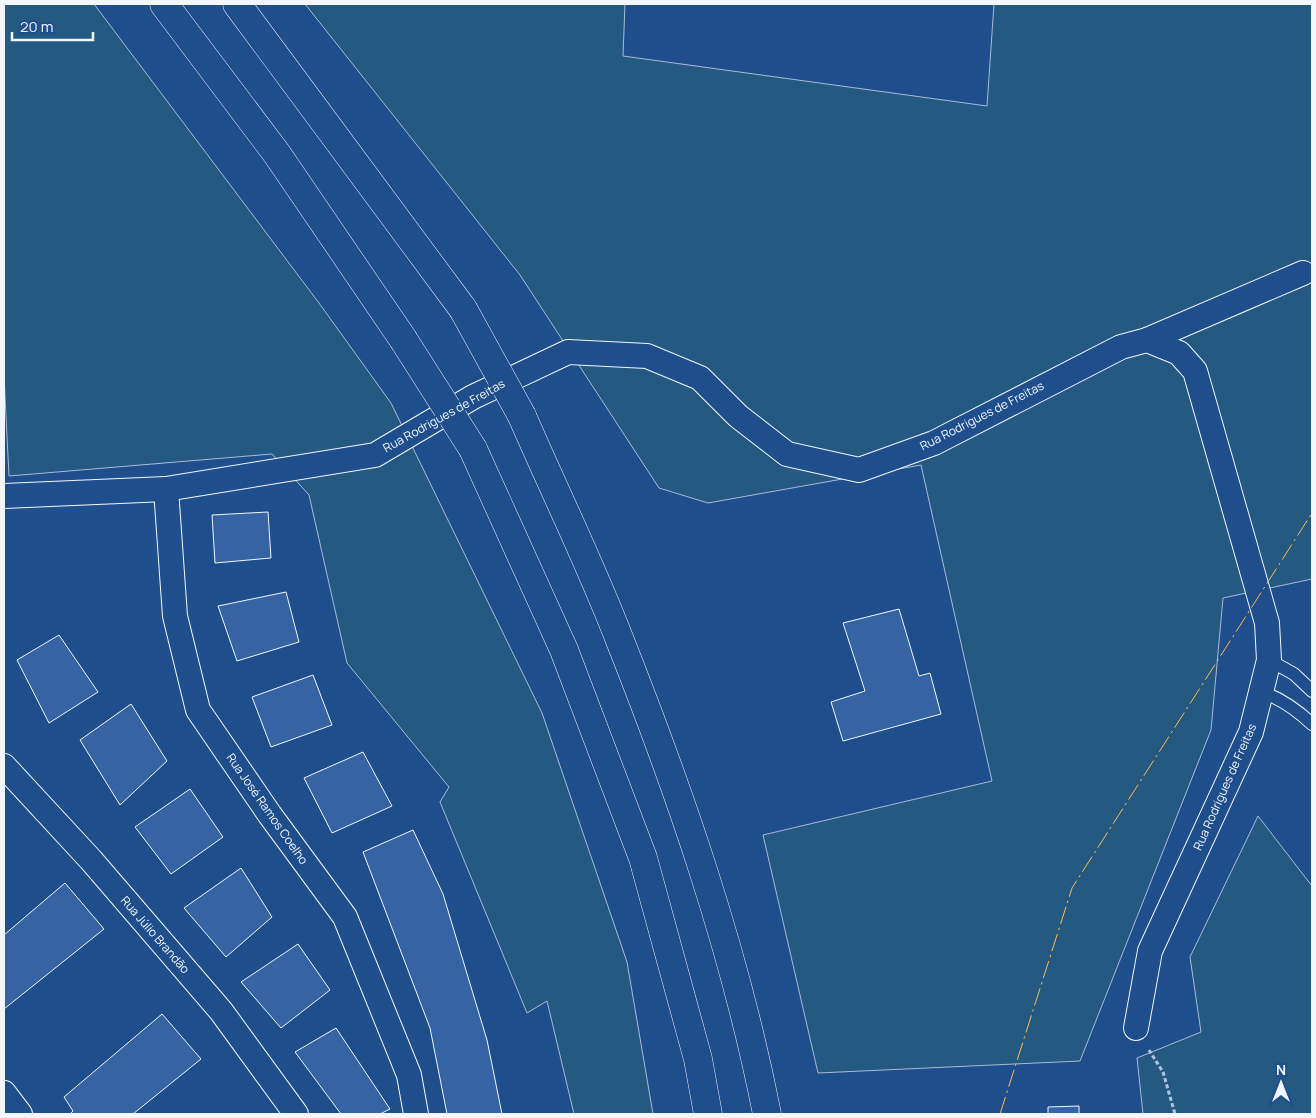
<svg xmlns="http://www.w3.org/2000/svg" width="1316" height="1118" font-family="Manrope,sans-serif">
  <style>
    .green { fill: #245a82; stroke: #a8bbd7 }
    .building { fill: #3563a3; stroke: #f2f6ff }
    .lines { fill: none; stroke-linecap: round; stroke-linejoin: round }
    .lane-casing { stroke: #f2f6ff; stroke-width: 14 }
    .street-casing { stroke: #f2f6ff; stroke-width: 26 }
    .highway-casing { stroke: #f2f6ff; stroke-width: 29 }
    .path { stroke: #b3c4dc; stroke-width: 3; stroke-dasharray: 4 2.5; stroke-linecap: butt }
    .lane { stroke: #1f4e8c; stroke-width: 12 }
    .street { stroke: #1f4e8c; stroke-width: 24 }
    .highway { stroke: #1f4e8c; stroke-width: 28 }
    .highway-bridge-casing { stroke: #f2f6ff; stroke-width: 29; stroke-linecap: butt }
    .highway-bridge { stroke: #1f4e8c; stroke-width: 28 }
    .power { stroke: #ffb74d; stroke-width: 1; stroke-dasharray: 18 4 2.5 4; stroke-linecap: butt }
    .labels { text-anchor: middle; stroke-width: 4; stroke-linejoin: round; paint-order: stroke }
    .street-label { font-size: 12px; fill: #f2f6ff; stroke: #1f4e8c }
  </style>
  <rect width="100%" height="100%" fill="#1f4e8c"/>
  <g class="green">
    <path d="M 4,4 L 94,4 L 319,303 L 391,403 L 542,713 L 627,962 L 653,1114 L 574,1114 L 547,1001 L 527,1013 L 440,802 L 449,787 L 347,663 L 309,495 L 272,454 L 9,476 L 4,376 Z"/>
    <path d="M 305,4 L 625,4 L 623,56 L 987,106 L 994,4 L 1312,4 L 1312,579 L 1223,598 L 1211,730 L 1080,1061 L 818,1073 L 763,835 L 992,781 L 921,465 L 708,503 L 659,488 L 520,275 Z"/>
    <path d="M 1258,816 L 1312,886 L 1312,1114 L 1143,1114 L 1137,1058 L 1201,1032 L 1190,957 Z"/>
  </g>
  <g class="building">
    <path d="M 268,512 L 271,558 L 215,563 L 212,515 Z"/>
    <path d="M 286,592 L 299,642 L 237,661 L 218,606 Z"/>
    <path d="M 899,609 L 919,676 L 930,673 L 941,714 L 843,741 L 831,702 L 865,691 L 843,623 Z"/>
    <path d="M 59,635 L 98,692 L 49,723 L 17,660 Z"/>
    <path d="M 313,675 L 332,725 L 271,747 L 252,697 Z"/>
    <path d="M 131,704 L 167,761 L 120,805 L 80,740 Z"/>
    <path d="M 363,752 L 392,806 L 332,833 L 304,778 Z"/>
    <path d="M 190,789 L 223,837 L 171,874 L 135,827 Z"/>
    <path d="M 413,830 L 443,894 L 487,1040 L 502,1114 L 447,1114 L 430,1028 L 363,852 Z"/>
    <path d="M 241,868 L 272,917 L 226,957 L 184,908 Z"/>
    <path d="M 65,883 L 104,929 L 4,1009 L 4,935 Z"/>
    <path d="M 298,944 L 330,990 L 281,1028 L 241,982 Z"/>
    <path d="M 162,1014 L 201,1059 L 133,1114 L 70,1114 L 73,1111 L 64,1097 Z"/>
    <path d="M 336,1028 L 390,1109 L 380,1114 L 341,1114 L 295,1052 Z"/>
    <path d="M 1079,1106 L 1079,1114 L 1048,1114 L 1048,1107 Z"/>
  </g>
  <g class="lines">
    <g class="lane-casing">
      <g id="lane">
        <path d="M 1269,660 L 1294,674 L 1312,691"/>
        <path d="M 1262,692 C 1282,699 1297,710 1312,724"/>
      </g>
    </g>
    <g class="street-casing">
      <g id="street">
        <path d="M 1147,340 L 1303,273"/>
        <path d="M 166,489 L 175,616 L 198,710 L 270,815 L 345,917 L 409,1075 L 416,1114"/>
        <path d="M 4,496 L 166,489 L 375,455 L 473,397 L 568,352 L 647,356 L 700,378 L 738,416 L 787,454 L 859,470 L 934,443 L 1121,347 L 1147,340 L 1179,353 L 1195,371 L 1267,623 L 1269,660 L 1251,732 L 1150,951 L 1136,1028"/>
        <path d="M 4,766 L 91,860 L 221,1011 L 296,1114"/>
        <path d="M 4,1093 L 20,1114"/>
      </g>
    </g>
    <g class="highway-casing">
      <g id="highway">
        <path d="M 164,4 L 277,154 L 403,339"/>
        <path d="M 237,4 L 463,309"/>
        <path d="M 522,416 C 554,490 590,563 619,638 C 680,792 735,951 767,1114"/>
        <path d="M 473,449 L 564,650 L 643,858 L 698,1059 L 708,1114"/>
      </g>
    </g>
    <path class="path" d="M 1149,1050 L 1163,1072 L 1175,1114"/>
    <use href="#lane" class="lane"/>
    <use href="#street" class="street"/>
    <use href="#highway" class="highway"/>
    <g class="highway-bridge-casing">
      <g id="highway-bridge">
        <path d="M 463,309 L 522,416"/>
        <path d="M 403,339 L 473,449"/>
      </g>
    </g>
    <use href="#highway-bridge" class="highway-bridge"/>
    <path class="power" d="M 1000,1114 L 1072,888 L 1312,513"/>
  </g>
  <g class="labels">
    <g class="street-label">
      <text transform="translate(444 416) rotate(-29)" y="4">Rua Rodrigues de Freitas</text>
      <text transform="translate(982 416) rotate(-27)" y="4">Rua Rodrigues de Freitas</text>
      <text transform="translate(1225 787) rotate(-66)" y="4">Rua Rodrigues de Freitas</text>
      <text transform="translate(267 809) rotate(55)" y="4">Rua José Ramos Coelho</text>
      <text transform="translate(155 935) rotate(49)" y="4">Rua Júlio Brandão</text>
    </g>
  </g>
  <rect width="1316" height="1118" fill="none" stroke="#f2f6ff" stroke-width="10"/>
  <g transform="translate(1281 1083)" stroke="#1f4e8c" stroke-width="4" paint-order="stroke">
  <path d="M0-4L9 19L0 12L-9 19Z" fill="#f2f6ff"/>
  <text y="-8" font-size="14" font-weight="bold" text-anchor="middle" fill="#f2f6ff">N</text>
  </g>
  <path d="M12 32v8h81v-8" fill="none" stroke="#f2f6ff" stroke-width="2.5"/>
  <text x="20" y="32" font-size="15" fill="#f2f6ff" stroke="#1f4e8c" stroke-width="4" paint-order="stroke">20 m</text>
</svg>
